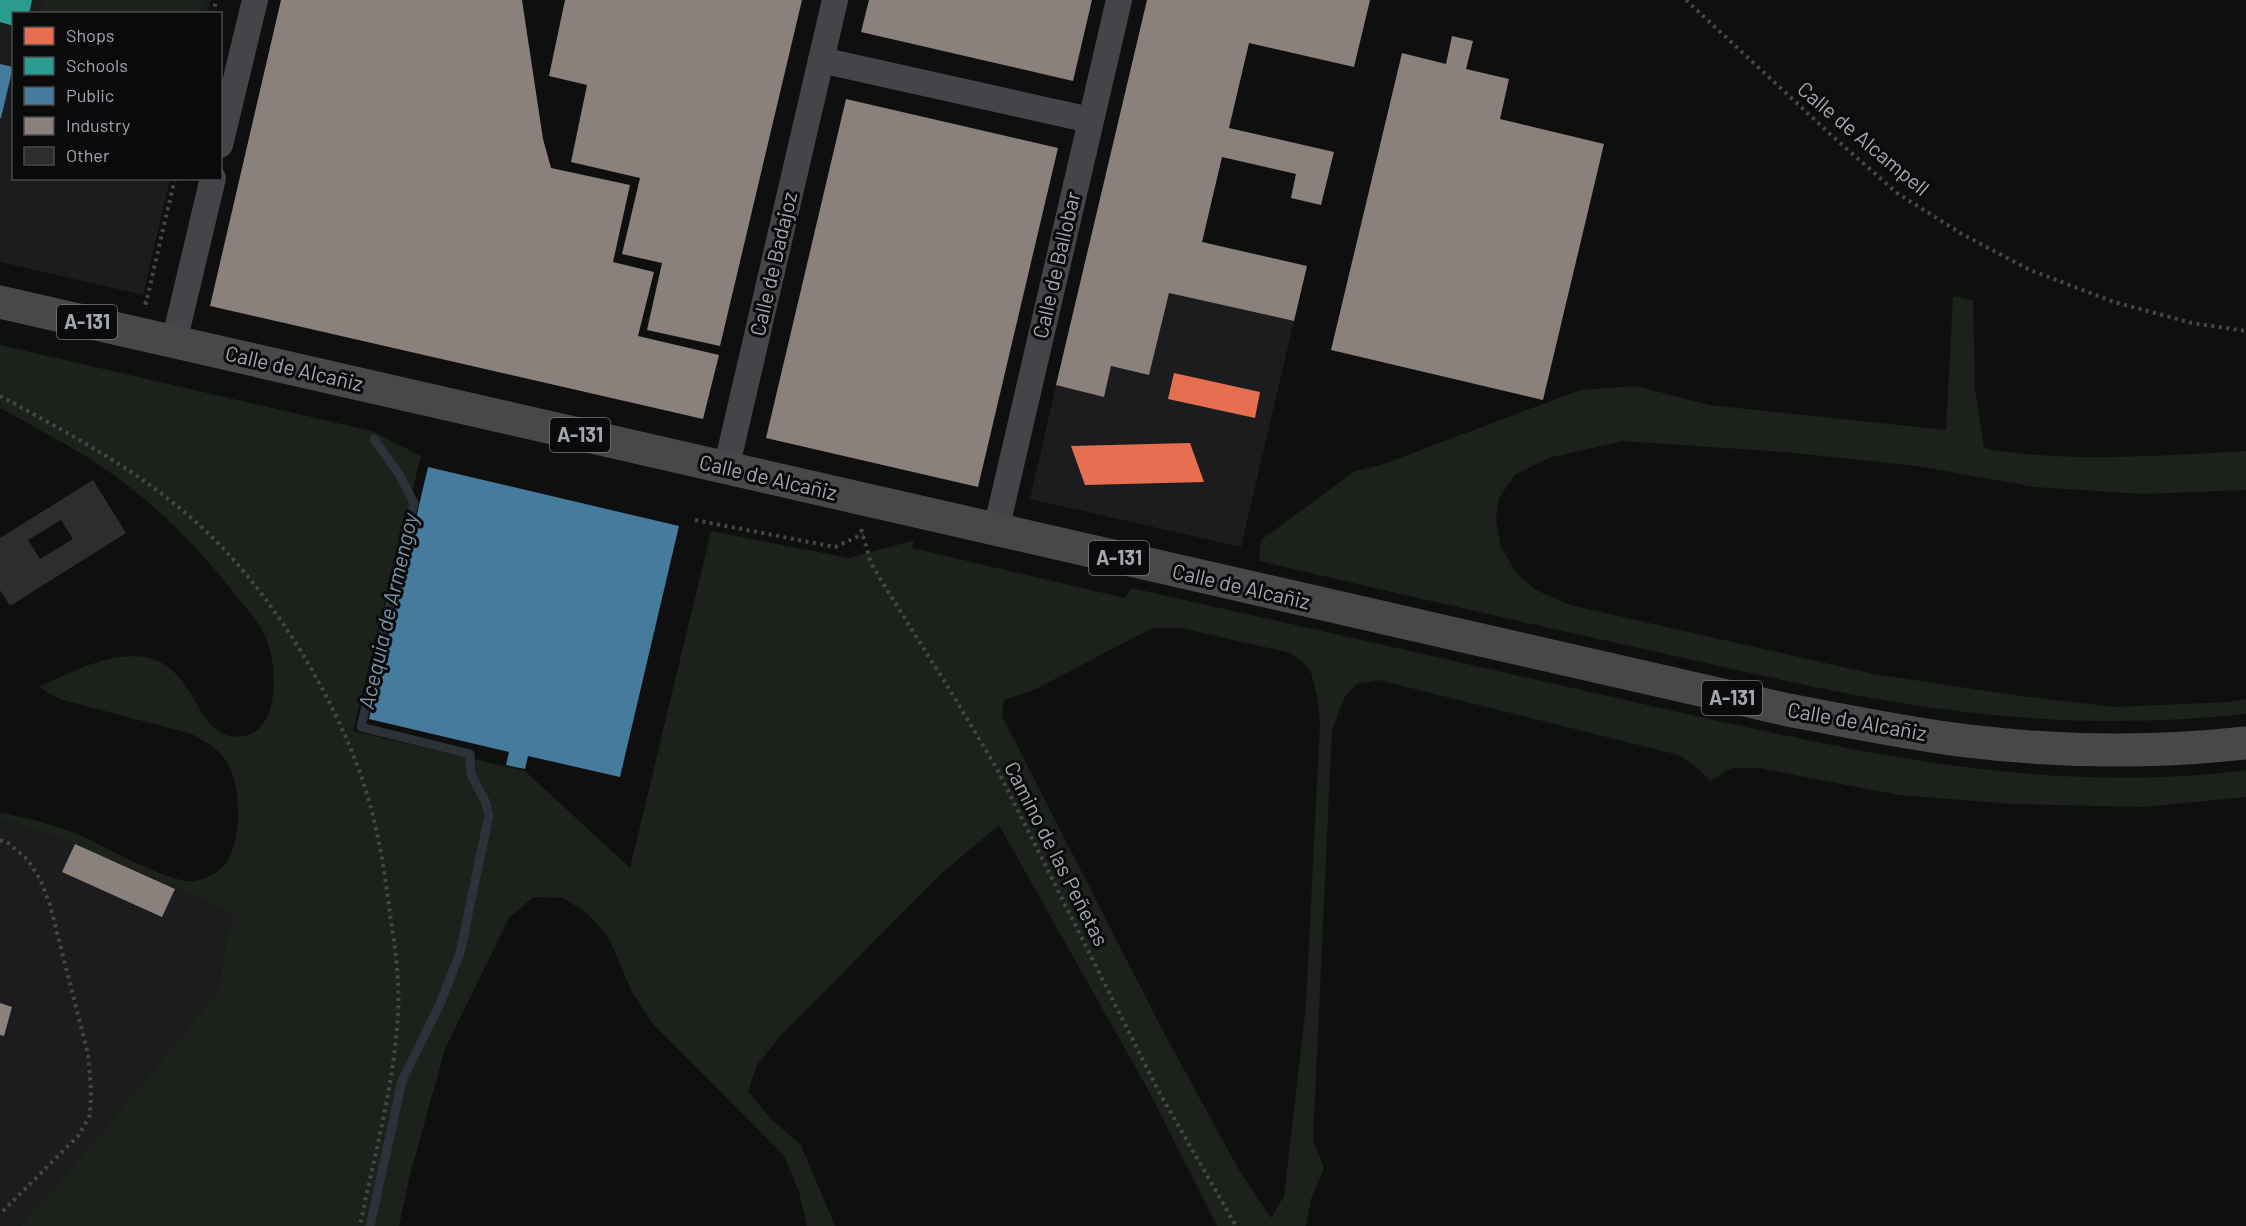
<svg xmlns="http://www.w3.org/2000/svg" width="2246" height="1226" font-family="Barlow,sans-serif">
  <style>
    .built { fill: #1c1c1e }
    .green { fill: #1c211c; fill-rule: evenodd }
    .shops { fill: #e76f51 }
    .schools { fill: #2a9d8f }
    .public { fill: #457b9d }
    .industry { fill: #8a817c }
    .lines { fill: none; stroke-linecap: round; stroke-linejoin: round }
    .stream { stroke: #2b3238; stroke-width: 9 }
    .building { fill: #2d2d2e; fill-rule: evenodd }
    .path { stroke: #46474a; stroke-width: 4; stroke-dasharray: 3 4.5; stroke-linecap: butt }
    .minor { stroke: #444549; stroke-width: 26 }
    .primary { stroke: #47484a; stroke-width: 33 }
    .labels { text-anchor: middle; stroke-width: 6; stroke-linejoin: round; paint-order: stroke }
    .shield { fill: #0a0a0b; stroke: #74787e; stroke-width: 1.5 }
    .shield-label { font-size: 20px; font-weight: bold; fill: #a2a7b0 }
    .street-label { font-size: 21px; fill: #a2a7b0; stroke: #0a0a0b }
    .water-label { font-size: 22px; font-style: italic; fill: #7b95a9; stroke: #0a0a0b }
  </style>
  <rect width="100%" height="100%" fill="#0f0f10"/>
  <g class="built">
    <path d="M 0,0 L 211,0 L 208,13 L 14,14 L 14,178 L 170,179 L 143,295 L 0,262 Z"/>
    <path d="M 1169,293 L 1294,321 L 1241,547 L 1030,499 L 1063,355 L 1149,375 Z"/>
    <path d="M 0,820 L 16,823 L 75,844 L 232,913 L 217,993 L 97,1138 L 20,1226 L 0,1226 Z"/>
  </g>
  <g class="green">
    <path d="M 44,0 L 203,0 L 200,13 L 41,13 Z"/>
    <path d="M 1953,296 L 1973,300 L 1975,389 L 1984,448 C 2066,464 2162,455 2246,451 L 2246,490 L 2143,494 L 2034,487 L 1917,466 L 1785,452 L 1623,441 L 1548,458 L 1515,475 L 1499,498 L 1496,520 L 1501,547 L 1517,574 L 1536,590 L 1570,605 L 1874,674 L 2013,695 L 2115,707 L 2228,702 L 2246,699 L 2246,714 C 2156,724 2064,723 1974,713 C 1866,701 1759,675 1653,651 C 1521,622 1390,592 1259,561 L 1261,540 L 1355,471 L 1381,465 L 1580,390 L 1636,386 L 1709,405 L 1946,430 Z"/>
    <path d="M 0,345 L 372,431 L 421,456 L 353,731 L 525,771 L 630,868 L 711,531 L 849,558 L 915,540 L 912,548 L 1125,598 L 1132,588 C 1295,625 1458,662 1621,699 C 1825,745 2035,798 2246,770 L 2246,797 L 2144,807 L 2012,804 L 1898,795 L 1759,768 L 1732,768 L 1710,781 L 1701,771 L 1679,755 L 1379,680 L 1357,684 L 1345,696 L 1332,730 L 1313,1140 L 1324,1168 L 1311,1199 L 1306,1226 L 1217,1226 L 1151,1095 L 999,825 L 944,871 L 782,1034 L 757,1065 L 748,1091 L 771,1119 L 801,1145 L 835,1226 L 807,1226 L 799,1192 L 784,1156 L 652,1023 L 632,992 L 609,938 L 587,913 L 563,898 L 533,897 L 509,918 L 445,1049 L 410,1175 L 399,1226 L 20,1226 L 97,1138 L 217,993 L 232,913 L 75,844 L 16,823 L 0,820 L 0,813 C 27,817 54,825 79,835 C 107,846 167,884 194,881 C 206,879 222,871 228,860 C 242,837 242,780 224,758 C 216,747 204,741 192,734 L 59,699 L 39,687 C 73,671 131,640 168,667 C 182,677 189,691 198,706 C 206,719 214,733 230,736 C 280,744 279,672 267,641 C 261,624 245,607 234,593 C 193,540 144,493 87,457 C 59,440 29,424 0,408 ZM 1152,628 L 1181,628 L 1291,653 L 1310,669 L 1317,695 L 1320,723 L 1306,1005 L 1284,1196 L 1271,1218 L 1238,1168 L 1164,1033 L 1002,716 L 1004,700 L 1036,689 Z"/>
  </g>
  <g class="shops">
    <path d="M 1174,373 L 1260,392 L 1255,418 L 1168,399 Z"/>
    <path d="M 1190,443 L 1204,482 L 1085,485 L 1071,446 Z"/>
  </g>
  <path class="schools" d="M 0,0 L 32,0 L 29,14 L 14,14 L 14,26 L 0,22 Z"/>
  <g class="public">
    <path d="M 0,64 L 13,67 L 1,118 L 0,118 Z"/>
    <path d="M 428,467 L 679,526 L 620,777 L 528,756 L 525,769 L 506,765 L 509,752 L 369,719 Z"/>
  </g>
  <g class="industry">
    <path d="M 281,0 L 522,0 L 543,139 L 551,168 L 630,185 L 613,262 L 654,272 L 638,336 L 719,355 L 703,419 L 210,306 Z"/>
    <path d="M 565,0 L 802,0 L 720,346 L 647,330 L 662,263 L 622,254 L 640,178 L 571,162 L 587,85 L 549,76 Z"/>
    <path d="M 869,0 L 1092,0 L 1073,81 L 861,32 Z"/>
    <path d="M 1147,0 L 1370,0 L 1354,67 L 1249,43 L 1229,128 L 1334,152 L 1321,205 L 1291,198 L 1296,174 L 1222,157 L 1202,242 L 1307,266 L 1294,321 L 1169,293 L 1149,375 L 1111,366 L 1104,397 L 1056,385 Z"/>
    <path d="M 1452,36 L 1473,41 L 1466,69 L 1509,79 L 1500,119 L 1604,144 L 1543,400 L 1331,350 L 1402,53 L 1446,64 Z"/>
    <path d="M 846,99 L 1058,148 L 978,487 L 766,438 Z"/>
    <path d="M 75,844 L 175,889 L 162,917 L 62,872 Z"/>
    <path d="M 0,1003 L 12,1007 L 4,1036 L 0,1035 Z"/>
  </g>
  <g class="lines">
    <path class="stream" d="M 370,1226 L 402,1081 L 440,1004 L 460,953 L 489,815 L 486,803 L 471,774 L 470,754 L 361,727 L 414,503 L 399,474 L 374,439"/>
  </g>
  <path class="building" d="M 93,480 L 126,533 L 10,606 L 0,590 L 0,538 ZM 61,520 L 73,539 L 40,559 L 28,540 Z"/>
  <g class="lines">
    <g class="path">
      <path d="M 1686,0 L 1830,134 L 1897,193 L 1962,234 L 2030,270 L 2114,302 L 2192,323 L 2246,331"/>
      <path d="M 213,14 L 216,0"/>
      <path d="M 144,302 L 146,303 L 175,178"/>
      <path d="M 0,396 C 76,437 153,478 215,540 C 283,608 350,722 373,816 C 381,848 386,882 390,914 C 395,947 400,981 398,1014 C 394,1086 374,1156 360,1226"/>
      <path d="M 695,520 L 835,547 L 863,534"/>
      <path d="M 861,529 L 871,563 L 882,582 L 951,692 L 996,767 L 1159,1092 L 1236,1226"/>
      <path d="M 0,840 L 8,843 L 27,859 L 40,879 L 50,905 L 88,1054 L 91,1089 L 90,1115 L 79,1135 L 0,1214"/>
    </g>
    <g class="minor">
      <path d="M 821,60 L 1090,120"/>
      <path d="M 220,145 L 255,0"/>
      <path d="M 174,342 L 213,178"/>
      <path d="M 726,469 L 835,0"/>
      <path d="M 996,530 L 1119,0"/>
    </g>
    <path class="primary" d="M 0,302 L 1788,710 C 1848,721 1908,734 1968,741 C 2059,752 2155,753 2246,743"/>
  </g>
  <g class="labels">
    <g class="shield">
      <rect x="57" y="305" width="60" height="34" rx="4.5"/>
      <rect x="550" y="418" width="60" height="34" rx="4.5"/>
      <rect x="1089" y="541" width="60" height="34" rx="4.5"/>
      <rect x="1702" y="681" width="60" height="34" rx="4.5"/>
    </g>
    <g class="shield-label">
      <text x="87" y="329">A-131</text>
      <text x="580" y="442">A-131</text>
      <text x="1119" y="565">A-131</text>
      <text x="1732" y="705">A-131</text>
    </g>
    <g class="street-label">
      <text transform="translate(1863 139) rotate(40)" y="7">Calle de Alcampell</text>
      <text transform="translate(774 264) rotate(-77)" y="7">Calle de Badajoz</text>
      <text transform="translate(1057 265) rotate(-77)" y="7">Calle de Ballobar</text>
      <text transform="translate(294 369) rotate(13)" y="7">Calle de Alcañiz</text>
      <text transform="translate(768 478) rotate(13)" y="7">Calle de Alcañiz</text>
      <text transform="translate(1241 587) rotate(13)" y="7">Calle de Alcañiz</text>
      <text transform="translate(1857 722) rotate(10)" y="7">Calle de Alcañiz</text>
      <text transform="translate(1056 854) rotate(63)" y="7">Camino de las Peñetas</text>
    </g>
    <g class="water-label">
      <text transform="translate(388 611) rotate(-77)" y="8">Acequia de Armengoy</text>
    </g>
  </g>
  <rect x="12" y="12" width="210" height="168" fill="#0a0a0b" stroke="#47494d" stroke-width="1.5"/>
  <rect x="24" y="27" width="30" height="18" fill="#e76f51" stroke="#47494d" stroke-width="1.5"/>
  <text x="66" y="42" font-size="18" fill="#a2a7b0">Shops</text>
  <rect x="24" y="57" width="30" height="18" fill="#2a9d8f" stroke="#47494d" stroke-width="1.5"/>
  <text x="66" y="72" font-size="18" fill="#a2a7b0">Schools</text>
  <rect x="24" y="87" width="30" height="18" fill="#457b9d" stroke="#47494d" stroke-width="1.5"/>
  <text x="66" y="102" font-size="18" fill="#a2a7b0">Public</text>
  <rect x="24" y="117" width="30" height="18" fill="#8a817c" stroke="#47494d" stroke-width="1.5"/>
  <text x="66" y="132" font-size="18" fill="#a2a7b0">Industry</text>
  <rect x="24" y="147" width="30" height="18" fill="#2d2d2e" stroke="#47494d" stroke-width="1.5"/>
  <text x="66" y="162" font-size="18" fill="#a2a7b0">Other</text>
</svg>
